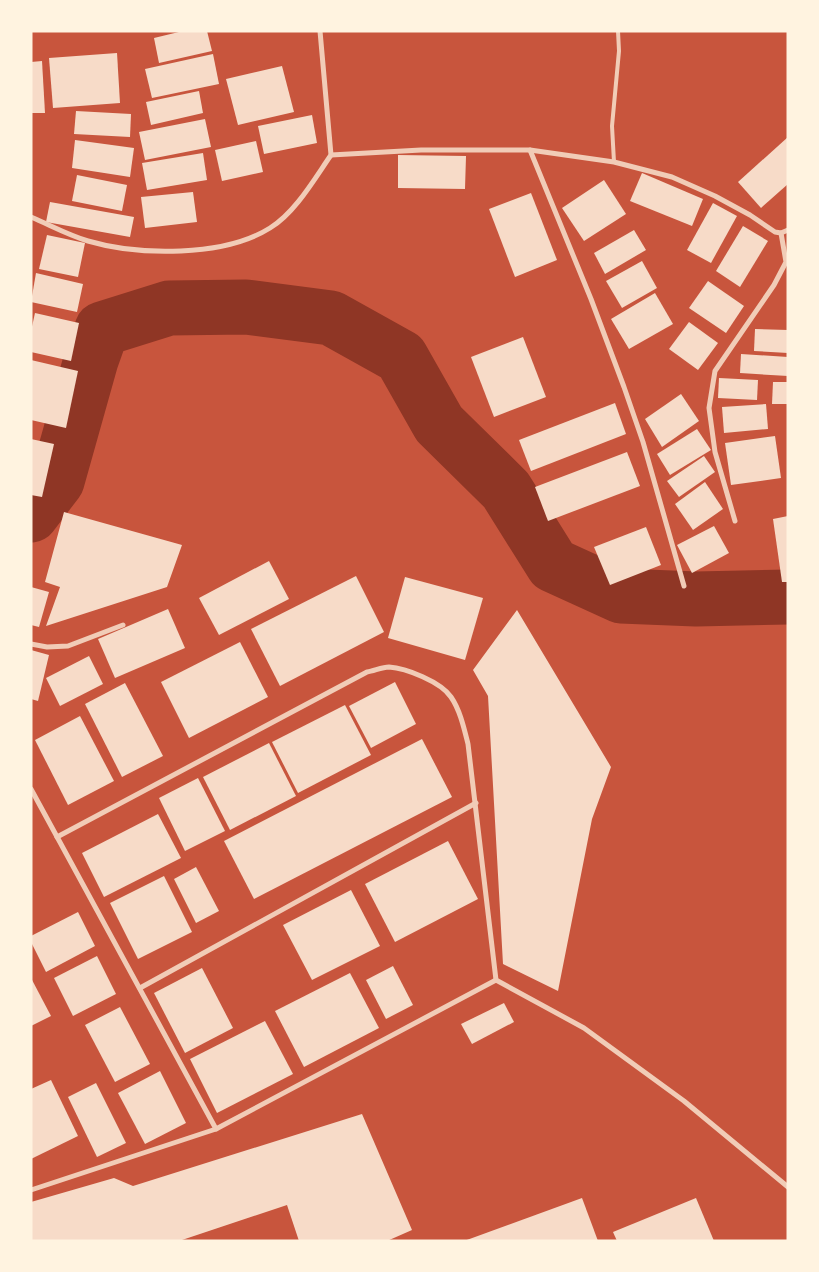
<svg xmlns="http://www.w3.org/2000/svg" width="819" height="1272" font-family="'Asap Condensed',sans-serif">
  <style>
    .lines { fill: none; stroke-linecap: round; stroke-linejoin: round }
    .river { stroke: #8f3625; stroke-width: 55 }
    .building { fill: #f7dbc8 }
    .service { stroke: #f1ccb7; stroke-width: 4 }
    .minor { stroke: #f1ccb7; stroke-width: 5 }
  </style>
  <rect width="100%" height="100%" fill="#c8553d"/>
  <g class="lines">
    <path class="river" d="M 31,515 L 57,481 L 91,360 L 102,329 L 169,308 L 246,307 L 331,318 L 401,357 L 439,424 L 506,490 L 553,565 L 621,596 L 696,599 L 788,597"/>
  </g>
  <g class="building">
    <path d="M 183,31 L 207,31 L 212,51 L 159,63 L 154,38 Z"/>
    <path d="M 117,53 L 120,103 L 53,108 L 49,58 Z"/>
    <path d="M 213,54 L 219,84 L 152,98 L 145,69 Z"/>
    <path d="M 42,61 L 45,113 L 31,113 L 31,62 Z"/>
    <path d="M 282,66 L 294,112 L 238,125 L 226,79 Z"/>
    <path d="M 199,91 L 203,113 L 151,125 L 146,102 Z"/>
    <path d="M 76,111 L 131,114 L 130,137 L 74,134 Z"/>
    <path d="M 312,115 L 317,143 L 264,154 L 258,126 Z"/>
    <path d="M 205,119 L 211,147 L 145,160 L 139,132 Z"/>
    <path d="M 788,137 L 788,184 L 761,208 L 738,182 Z"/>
    <path d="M 75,140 L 134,148 L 130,177 L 72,168 Z"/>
    <path d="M 256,141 L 263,172 L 222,181 L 215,150 Z"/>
    <path d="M 203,153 L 207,180 L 147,190 L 142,163 Z"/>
    <path d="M 398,155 L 466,156 L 465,189 L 398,188 Z"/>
    <path d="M 642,173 L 703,199 L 692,226 L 630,201 Z"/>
    <path d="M 77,175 L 127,185 L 122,211 L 72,201 Z"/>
    <path d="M 604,180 L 626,214 L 584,241 L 562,208 Z"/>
    <path d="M 193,192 L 197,222 L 145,228 L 141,197 Z"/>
    <path d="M 531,193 L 557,260 L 515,277 L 489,209 Z"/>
    <path d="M 50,202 L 134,217 L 130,237 L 46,222 Z"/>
    <path d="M 713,203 L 737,216 L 711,263 L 687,250 Z"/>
    <path d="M 743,226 L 768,241 L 740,287 L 716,271 Z"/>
    <path d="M 634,230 L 646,250 L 605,274 L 594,253 Z"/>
    <path d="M 47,235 L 85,243 L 78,277 L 39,269 Z"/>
    <path d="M 642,261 L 657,288 L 622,308 L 606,281 Z"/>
    <path d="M 36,273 L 83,284 L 77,312 L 31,302 Z"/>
    <path d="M 708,281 L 744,306 L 726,333 L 689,308 Z"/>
    <path d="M 655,293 L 673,324 L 629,349 L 611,319 Z"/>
    <path d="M 35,313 L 79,323 L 71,361 L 31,352 L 31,331 Z"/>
    <path d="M 689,322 L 718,343 L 698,370 L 669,349 Z"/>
    <path d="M 755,329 L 788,330 L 788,353 L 754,351 Z"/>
    <path d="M 523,337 L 546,397 L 494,417 L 471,357 Z"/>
    <path d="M 741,354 L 788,357 L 788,376 L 740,373 Z"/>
    <path d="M 31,360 L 78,371 L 66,428 L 31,420 Z"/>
    <path d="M 719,378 L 758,380 L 757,400 L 718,398 Z"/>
    <path d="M 773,382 L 788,382 L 788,404 L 772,404 Z"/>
    <path d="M 681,394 L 699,421 L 662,447 L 645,419 Z"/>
    <path d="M 615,403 L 626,434 L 531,471 L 519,440 Z"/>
    <path d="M 766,404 L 768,429 L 724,433 L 722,407 Z"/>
    <path d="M 697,429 L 711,450 L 670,475 L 657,454 Z"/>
    <path d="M 775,436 L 781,478 L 731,485 L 725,443 Z"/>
    <path d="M 31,439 L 54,444 L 42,497 L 31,495 Z"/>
    <path d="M 627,452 L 640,486 L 548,521 L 535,487 Z"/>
    <path d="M 704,456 L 715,472 L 679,497 L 667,481 Z"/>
    <path d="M 705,482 L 723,509 L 693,530 L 675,504 Z"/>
    <path d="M 64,512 L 182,545 L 167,587 L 46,626 L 60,587 L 45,582 Z"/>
    <path d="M 788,516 L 788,582 L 782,582 L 773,519 Z"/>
    <path d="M 714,526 L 729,553 L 692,573 L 677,545 Z"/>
    <path d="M 646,527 L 661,565 L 610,585 L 594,547 Z"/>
    <path d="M 269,561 L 289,599 L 219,635 L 199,598 Z"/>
    <path d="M 356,576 L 384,632 L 280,686 L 251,629 Z"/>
    <path d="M 405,577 L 483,598 L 465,660 L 388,638 Z"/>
    <path d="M 31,587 L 49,592 L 39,627 L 31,625 Z"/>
    <path d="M 168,609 L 185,648 L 115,678 L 98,639 Z"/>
    <path d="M 517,610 L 611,767 L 592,819 L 558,991 L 503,964 L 488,696 L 473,670 Z"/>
    <path d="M 240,642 L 268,697 L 189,738 L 161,682 Z"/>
    <path d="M 31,650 L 49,655 L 38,701 L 31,699 Z"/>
    <path d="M 89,656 L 103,684 L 60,706 L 46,678 Z"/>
    <path d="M 395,682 L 416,724 L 371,748 L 349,706 Z"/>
    <path d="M 125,683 L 163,756 L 122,777 L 85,704 Z"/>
    <path d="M 345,705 L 371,755 L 298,793 L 272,742 Z"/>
    <path d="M 80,716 L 114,781 L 68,805 L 35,740 Z"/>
    <path d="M 422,739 L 452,797 L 254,899 L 224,841 Z"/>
    <path d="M 269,743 L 296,796 L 230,830 L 203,777 Z"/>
    <path d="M 198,778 L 225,831 L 185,851 L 159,798 Z"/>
    <path d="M 158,814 L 181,858 L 104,897 L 82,853 Z"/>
    <path d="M 448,841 L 478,899 L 395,942 L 365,884 Z"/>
    <path d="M 196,867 L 219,911 L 196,923 L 174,879 Z"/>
    <path d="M 164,876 L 192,932 L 138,959 L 110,903 Z"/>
    <path d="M 351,890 L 380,946 L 312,980 L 283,925 Z"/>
    <path d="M 78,912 L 95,946 L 46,972 L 31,942 L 31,936 Z"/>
    <path d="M 97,956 L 116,994 L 73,1016 L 54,978 Z"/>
    <path d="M 393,966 L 413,1005 L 386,1019 L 366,980 Z"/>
    <path d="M 202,968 L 233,1028 L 185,1053 L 154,993 Z"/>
    <path d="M 350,973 L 379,1028 L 304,1067 L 275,1011 Z"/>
    <path d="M 31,978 L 51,1016 L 31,1026 Z"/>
    <path d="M 504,1003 L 514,1022 L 472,1044 L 461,1024 Z"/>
    <path d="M 120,1007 L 150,1064 L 115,1082 L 85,1025 Z"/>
    <path d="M 265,1021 L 293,1074 L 217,1113 L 190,1059 Z"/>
    <path d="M 160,1071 L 186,1123 L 145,1144 L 118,1093 Z"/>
    <path d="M 51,1080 L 78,1136 L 31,1159 L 31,1089 Z"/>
    <path d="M 96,1083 L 126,1143 L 97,1157 L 68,1097 Z"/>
    <path d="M 362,1114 L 412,1230 L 387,1241 L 299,1241 L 287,1205 L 179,1241 L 31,1241 L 31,1202 L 114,1178 L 133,1186 Z"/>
    <path d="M 582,1198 L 598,1241 L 464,1241 Z"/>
    <path d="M 696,1198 L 714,1241 L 617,1241 L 613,1232 Z"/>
  </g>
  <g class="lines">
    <path class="service" d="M 614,162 L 612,126 L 619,51 L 618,31"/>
    <g class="minor">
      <path d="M 530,150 L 591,299 L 624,387 L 643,442 L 684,586"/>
      <path d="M 331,155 L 421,150 L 530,150 L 614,162 L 672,177 L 715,196 L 750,215 L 775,232 L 781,233 L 788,230"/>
      <path d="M 31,217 C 50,225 68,235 88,241 C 139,256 224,257 270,228 C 295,213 315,178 331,155 L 320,31"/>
      <path d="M 735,521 L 715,452 L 709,408 L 715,371 L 774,285 L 786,262 L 781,233"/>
      <path d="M 31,644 L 47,647 L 68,646 L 123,625"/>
      <path d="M 31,789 L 216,1129"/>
      <path d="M 57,837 L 367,672 C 374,671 382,667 389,667 C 406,668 441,682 451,697 C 460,710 464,728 468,744 L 496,980 L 584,1028 L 684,1101 L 788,1187"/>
      <path d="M 140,988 L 476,803"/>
      <path d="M 31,1190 L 216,1129 L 496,980"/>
    </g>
  </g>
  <rect width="819" height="1272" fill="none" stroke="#fff3e0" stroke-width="65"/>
</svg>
